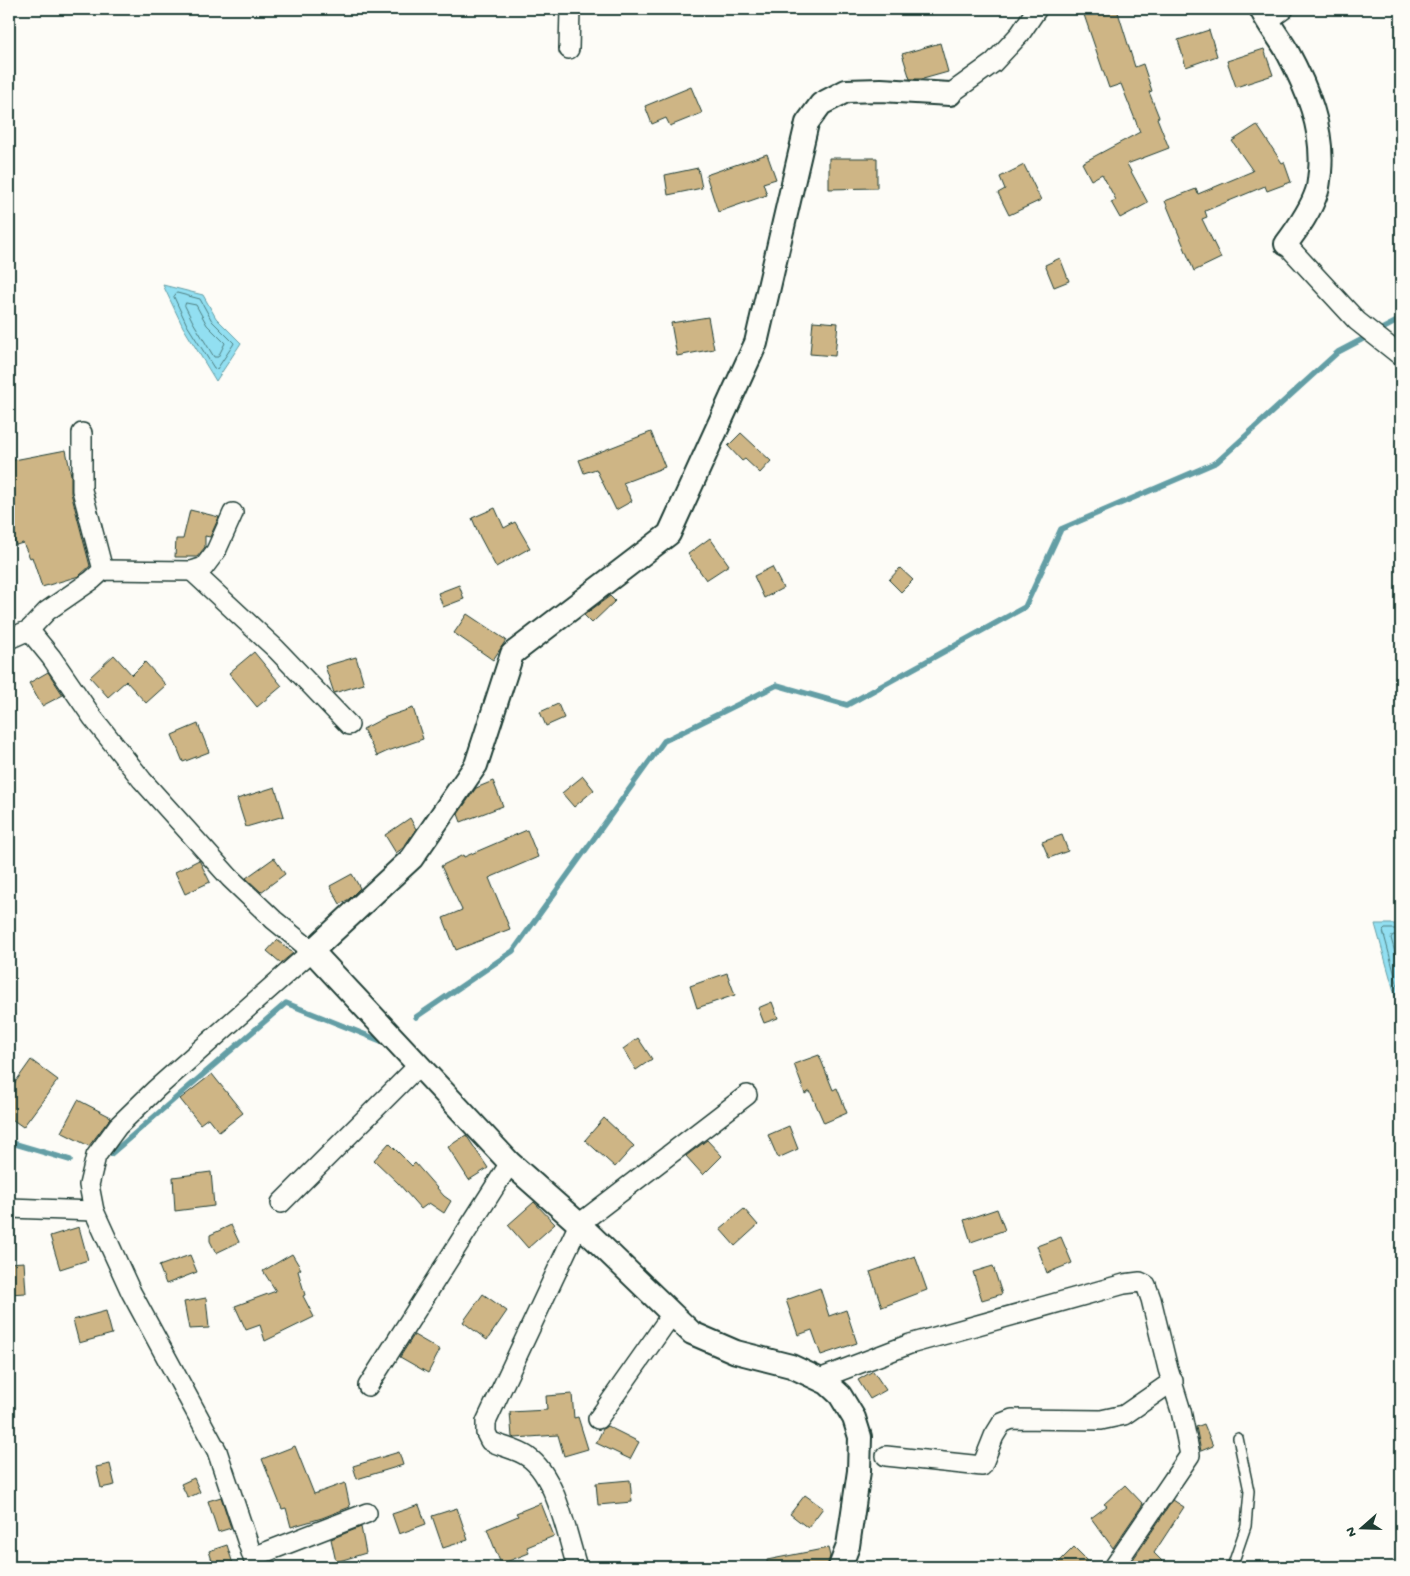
<svg xmlns="http://www.w3.org/2000/svg" width="1410" height="1576" font-family="'Gochi Hand',sans-serif">
  <style>
    .water { fill: #92dff1; stroke: #649ea5 }
    .lines { fill: none; stroke-linecap: round; stroke-linejoin: round }
    .shore { stroke: #4d7e80; stroke-width: 1 }
    .stream { stroke: #649ea5; stroke-width: 5.5 }
    .building { fill: #ceb585; stroke: #1f3d34 }
    .service-casing { stroke: #1f3d34; stroke-width: 12 }
    .minor-casing { stroke: #1f3d34; stroke-width: 22 }
    .tertiary-casing { stroke: #1f3d34; stroke-width: 26 }
    .service { stroke: #fdfcf7; stroke-width: 9 }
    .minor { stroke: #fdfcf7; stroke-width: 19 }
    .tertiary { stroke: #fdfcf7; stroke-width: 22 }
  </style>
  <rect width="100%" height="100%" fill="#fdfcf7"/>
  <filter id="ink" filterUnits="userSpaceOnUse"><feTurbulence type="fractalNoise" baseFrequency=".02" numOctaves="2"/><feDisplacementMap in="SourceGraphic" scale="10" xChannelSelector="R" yChannelSelector="G"/><feConvolveMatrix kernelMatrix="1 2 1 2 8 2 1 2 1" color-interpolation-filters="sRGB"/></filter>
  <g filter="url(#ink)">
    <g class="water">
      <path d="M 163,285 L 203,295 L 216,318 L 241,343 L 216,381 L 183,327 Z"/>
      <path d="M 1375,924 L 1399,924 L 1401,926 L 1401,1016 Z"/>
    </g>
    <g class="lines">
      <g class="shore">
        <path d="M 177,293 L 200,299 L 212,321 L 234,343 L 233,345 L 217,369 L 214,368 L 187,325 L 174,297 Z"/>
        <path d="M 186,303 L 196,305 L 207,325 L 225,343 L 218,357 L 214,357 L 193,322 L 185,306 Z"/>
        <path d="M 1401,929 L 1385,929 L 1383,931 L 1401,998"/>
        <path d="M 1401,936 L 1393,935 L 1391,938 L 1401,975"/>
      </g>
      <g class="stream">
        <path d="M 416,1017 L 513,951 L 664,741 L 777,685 L 847,705 L 1025,607 L 1061,529 L 1217,462 L 1338,352 L 1401,319"/>
        <path d="M 9,1142 L 70,1160"/>
        <path d="M 111,1154 L 286,1003 L 381,1041"/>
      </g>
    </g>
    <g class="building">
      <path d="M 1082,9 L 1117,9 L 1135,67 L 1143,64 L 1152,91 L 1149,92 L 1159,117 L 1157,118 L 1169,148 L 1127,164 L 1148,203 L 1120,218 L 1111,202 L 1116,200 L 1102,174 L 1091,180 L 1082,163 L 1140,132 L 1121,84 L 1109,88 Z"/>
      <path d="M 1209,30 L 1217,56 L 1186,67 L 1178,40 Z"/>
      <path d="M 940,43 L 948,72 L 923,79 L 910,79 L 902,54 Z"/>
      <path d="M 1264,49 L 1273,75 L 1236,87 L 1227,61 Z"/>
      <path d="M 691,87 L 702,113 L 670,126 L 666,118 L 652,124 L 645,106 Z"/>
      <path d="M 1257,125 L 1282,163 L 1284,162 L 1291,182 L 1267,191 L 1265,186 L 1205,211 L 1207,217 L 1202,219 L 1221,258 L 1194,271 L 1165,201 L 1196,189 L 1198,194 L 1253,171 L 1232,141 Z"/>
      <path d="M 767,154 L 776,179 L 763,183 L 767,195 L 718,212 L 706,175 Z"/>
      <path d="M 829,158 L 877,158 L 877,188 L 829,189 Z"/>
      <path d="M 1024,165 L 1041,200 L 1009,215 L 998,193 L 1005,189 L 1000,177 Z"/>
      <path d="M 698,168 L 702,188 L 668,195 L 665,175 Z"/>
      <path d="M 1060,258 L 1069,281 L 1054,287 L 1045,265 Z"/>
      <path d="M 708,317 L 714,349 L 677,356 L 671,323 Z"/>
      <path d="M 813,321 L 838,323 L 835,356 L 810,354 Z"/>
      <path d="M 651,432 L 665,467 L 623,483 L 632,501 L 616,510 L 596,469 L 584,473 L 579,460 Z"/>
      <path d="M 741,433 L 771,461 L 760,473 L 745,459 L 742,461 L 728,446 Z"/>
      <path d="M 66,450 L 71,475 L 71,493 L 90,566 L 79,576 L 42,587 L 32,557 L 30,558 L 23,543 L 16,545 L 9,525 L 9,461 Z"/>
      <path d="M 495,508 L 504,528 L 515,522 L 530,548 L 496,567 L 480,537 L 472,518 Z"/>
      <path d="M 190,510 L 219,517 L 210,537 L 205,536 L 205,547 L 197,557 L 175,557 L 176,539 L 183,539 Z"/>
      <path d="M 710,538 L 729,565 L 706,580 L 688,554 Z"/>
      <path d="M 772,567 L 783,588 L 764,598 L 754,576 Z"/>
      <path d="M 900,568 L 913,580 L 901,592 L 889,580 Z"/>
      <path d="M 459,585 L 464,599 L 443,607 L 438,593 Z"/>
      <path d="M 610,596 L 615,601 L 592,623 L 584,615 Z"/>
      <path d="M 467,614 L 506,640 L 493,660 L 454,633 Z"/>
      <path d="M 254,652 L 282,686 L 257,707 L 229,673 Z"/>
      <path d="M 114,655 L 132,675 L 145,662 L 166,685 L 146,703 L 126,681 L 108,697 L 90,677 Z"/>
      <path d="M 356,657 L 364,684 L 334,693 L 325,666 Z"/>
      <path d="M 48,672 L 63,695 L 42,706 L 29,683 Z"/>
      <path d="M 558,704 L 564,718 L 546,726 L 540,712 Z"/>
      <path d="M 413,708 L 423,739 L 388,751 L 377,756 L 363,729 L 386,717 Z"/>
      <path d="M 198,724 L 209,752 L 183,762 L 172,735 Z"/>
      <path d="M 583,776 L 594,790 L 574,807 L 562,793 Z"/>
      <path d="M 493,781 L 503,806 L 461,822 L 458,814 L 476,788 Z"/>
      <path d="M 275,787 L 284,816 L 246,827 L 237,799 Z"/>
      <path d="M 410,818 L 416,829 L 403,848 L 396,853 L 385,835 Z"/>
      <path d="M 527,830 L 538,857 L 489,878 L 510,929 L 456,950 L 443,918 L 462,910 L 441,866 L 463,855 L 464,857 Z"/>
      <path d="M 1062,835 L 1068,851 L 1049,858 L 1042,842 Z"/>
      <path d="M 274,858 L 285,874 L 261,892 L 246,878 Z"/>
      <path d="M 199,860 L 210,882 L 185,894 L 175,872 Z"/>
      <path d="M 352,874 L 360,888 L 349,899 L 340,904 L 330,886 Z"/>
      <path d="M 277,940 L 293,953 L 281,963 L 267,951 Z"/>
      <path d="M 727,973 L 735,995 L 697,1008 L 690,986 Z"/>
      <path d="M 772,1002 L 778,1018 L 764,1023 L 758,1008 Z"/>
      <path d="M 638,1038 L 652,1059 L 636,1070 L 623,1049 Z"/>
      <path d="M 819,1055 L 833,1090 L 837,1088 L 847,1113 L 824,1123 L 810,1091 L 805,1094 L 794,1064 Z"/>
      <path d="M 31,1060 L 58,1080 L 23,1127 L 9,1117 L 9,1091 Z"/>
      <path d="M 212,1074 L 243,1113 L 219,1132 L 208,1118 L 200,1124 L 180,1099 Z"/>
      <path d="M 78,1100 L 111,1117 L 89,1146 L 61,1132 Z"/>
      <path d="M 604,1118 L 634,1146 L 615,1167 L 585,1140 Z"/>
      <path d="M 789,1126 L 798,1149 L 778,1158 L 768,1135 Z"/>
      <path d="M 466,1135 L 488,1168 L 469,1180 L 448,1147 Z"/>
      <path d="M 707,1140 L 722,1156 L 703,1175 L 686,1156 Z"/>
      <path d="M 389,1143 L 412,1166 L 415,1163 L 444,1196 L 451,1201 L 444,1213 L 429,1203 L 421,1209 L 398,1183 L 374,1160 Z"/>
      <path d="M 211,1172 L 214,1206 L 175,1211 L 173,1177 Z"/>
      <path d="M 534,1202 L 555,1224 L 528,1248 L 508,1225 Z"/>
      <path d="M 744,1209 L 758,1225 L 735,1246 L 720,1229 Z"/>
      <path d="M 997,1209 L 1005,1230 L 971,1242 L 964,1220 Z"/>
      <path d="M 231,1225 L 239,1242 L 216,1253 L 210,1241 L 210,1235 Z"/>
      <path d="M 79,1227 L 88,1260 L 60,1269 L 50,1236 Z"/>
      <path d="M 1061,1237 L 1072,1263 L 1047,1273 L 1037,1246 Z"/>
      <path d="M 292,1254 L 301,1269 L 298,1271 L 305,1295 L 303,1296 L 314,1317 L 265,1341 L 260,1325 L 246,1330 L 235,1306 L 276,1291 L 263,1271 Z"/>
      <path d="M 190,1255 L 197,1272 L 166,1284 L 159,1266 Z"/>
      <path d="M 915,1256 L 927,1290 L 882,1307 L 870,1272 Z"/>
      <path d="M 24,1262 L 26,1293 L 9,1294 L 9,1263 Z"/>
      <path d="M 993,1266 L 1002,1294 L 982,1300 L 973,1272 Z"/>
      <path d="M 820,1288 L 829,1316 L 846,1310 L 857,1343 L 821,1355 L 812,1330 L 798,1335 L 786,1300 Z"/>
      <path d="M 483,1294 L 507,1311 L 487,1340 L 463,1322 Z"/>
      <path d="M 206,1298 L 209,1328 L 189,1329 L 184,1302 Z"/>
      <path d="M 106,1311 L 112,1334 L 79,1343 L 73,1320 Z"/>
      <path d="M 414,1335 L 440,1350 L 428,1373 L 400,1357 Z"/>
      <path d="M 873,1371 L 886,1390 L 870,1399 L 858,1380 Z"/>
      <path d="M 572,1394 L 574,1418 L 578,1417 L 588,1449 L 564,1456 L 558,1435 L 515,1438 L 512,1437 L 510,1412 L 547,1410 L 546,1396 Z"/>
      <path d="M 1204,1424 L 1213,1446 L 1201,1451 L 1196,1427 Z"/>
      <path d="M 607,1426 L 639,1442 L 630,1459 L 596,1443 L 603,1429 Z"/>
      <path d="M 295,1446 L 314,1494 L 345,1483 L 350,1507 L 322,1518 L 291,1527 L 286,1508 L 282,1509 L 262,1459 Z"/>
      <path d="M 399,1452 L 403,1465 L 357,1479 L 353,1466 Z"/>
      <path d="M 110,1464 L 115,1485 L 101,1488 L 96,1467 Z"/>
      <path d="M 194,1478 L 200,1492 L 188,1498 L 181,1484 Z"/>
      <path d="M 630,1480 L 632,1502 L 598,1505 L 596,1483 Z"/>
      <path d="M 1125,1485 L 1143,1504 L 1113,1548 L 1091,1518 L 1107,1506 L 1104,1504 Z"/>
      <path d="M 805,1495 L 823,1508 L 808,1528 L 790,1514 Z"/>
      <path d="M 221,1497 L 231,1528 L 218,1532 L 208,1501 Z"/>
      <path d="M 1173,1500 L 1184,1507 L 1154,1553 L 1168,1567 L 1133,1567 L 1130,1564 Z"/>
      <path d="M 541,1503 L 554,1536 L 527,1547 L 529,1553 L 501,1564 L 487,1529 L 518,1516 L 516,1513 Z"/>
      <path d="M 419,1505 L 426,1524 L 399,1534 L 392,1514 Z"/>
      <path d="M 457,1508 L 468,1540 L 443,1548 L 432,1516 Z"/>
      <path d="M 361,1527 L 366,1553 L 336,1562 L 331,1539 Z"/>
      <path d="M 227,1545 L 233,1564 L 222,1567 L 214,1567 L 209,1551 Z"/>
      <path d="M 1074,1547 L 1094,1567 L 1054,1567 Z"/>
      <path d="M 828,1548 L 830,1556 L 827,1567 L 767,1567 L 767,1560 Z"/>
    </g>
    <g class="lines">
      <g class="service-casing">
        <path id="service" d="M 1232,1567 L 1246,1526 L 1249,1491 L 1238,1438"/>
      </g>
      <g class="minor-casing">
        <g id="minor">
          <path d="M 1267,21 L 1284,9"/>
          <path d="M 569,49 L 570,9"/>
          <path d="M 950,94 L 993,63 L 1020,34 L 1037,9"/>
          <path d="M 1286,244 L 1357,321 L 1401,356"/>
          <path d="M 82,433 L 82,490 L 103,570"/>
          <path d="M 192,571 L 276,649 L 349,725"/>
          <path d="M 29,630 L 47,611 L 92,580 L 103,570 L 192,571 L 204,567 L 216,551 L 233,513"/>
          <path d="M 9,639 L 29,630 L 51,657 L 93,718 L 142,780 L 230,878 L 274,920 L 312,951 L 156,1089 L 118,1126 L 96,1156 L 89,1185 L 94,1211 L 131,1292 L 217,1451 L 256,1567"/>
          <path d="M 281,1203 L 419,1065"/>
          <path d="M 9,1208 L 94,1211"/>
          <path d="M 819,1379 L 910,1344 L 1124,1284 L 1140,1282 L 1146,1285 L 1151,1299 L 1168,1369 L 1181,1411 L 1190,1455 L 1114,1567"/>
          <path d="M 368,1386 L 510,1163"/>
          <path d="M 598,1419 L 672,1314"/>
          <path d="M 886,1456 L 982,1466 L 994,1436 L 1002,1423 L 1012,1419 L 1101,1420 L 1124,1415 L 1173,1381"/>
          <path d="M 253,1557 L 367,1513"/>
          <path d="M 577,1567 C 567,1535 556,1476 528,1457 C 517,1449 502,1447 490,1441 L 486,1433 L 486,1422 L 579,1224 L 747,1095"/>
        </g>
      </g>
      <g class="tertiary-casing">
        <g id="tertiary">
          <path d="M 1261,9 C 1268,24 1279,37 1287,51 C 1307,88 1324,129 1320,172 C 1319,178 1319,185 1317,191 C 1311,210 1298,228 1286,244"/>
          <path d="M 840,1567 L 848,1546 L 859,1471 L 860,1437 L 854,1418 L 840,1395 L 827,1383 L 791,1366 L 736,1352 L 692,1333 L 579,1224 L 510,1163 L 312,951 L 412,858 L 476,765 L 512,654 L 669,534 L 756,343 L 807,123 L 821,104 L 846,91 L 881,90 L 950,94"/>
        </g>
      </g>
      <use href="#service" class="service"/>
      <use href="#minor" class="minor"/>
      <use href="#tertiary" class="tertiary"/>
    </g>
  </g>
  <rect width="1410" height="1576" fill="none" stroke="#fdfcf7" stroke-width="30"/>
  <rect x="15" y="15" width="1380" height="1546" fill="none" stroke="#1f3d34" stroke-width="2" filter="url(#ink)"/>
  <g transform="translate(1362 1528) rotate(250)" stroke="#fdfcf7" stroke-width="4" paint-order="stroke">
  <path d="M0-4L9 19L0 12L-9 19Z" fill="#1f3d34"/>
  <text y="-8" font-size="14" font-weight="bold" text-anchor="middle" fill="#1f3d34">N</text>
  </g>
</svg>
